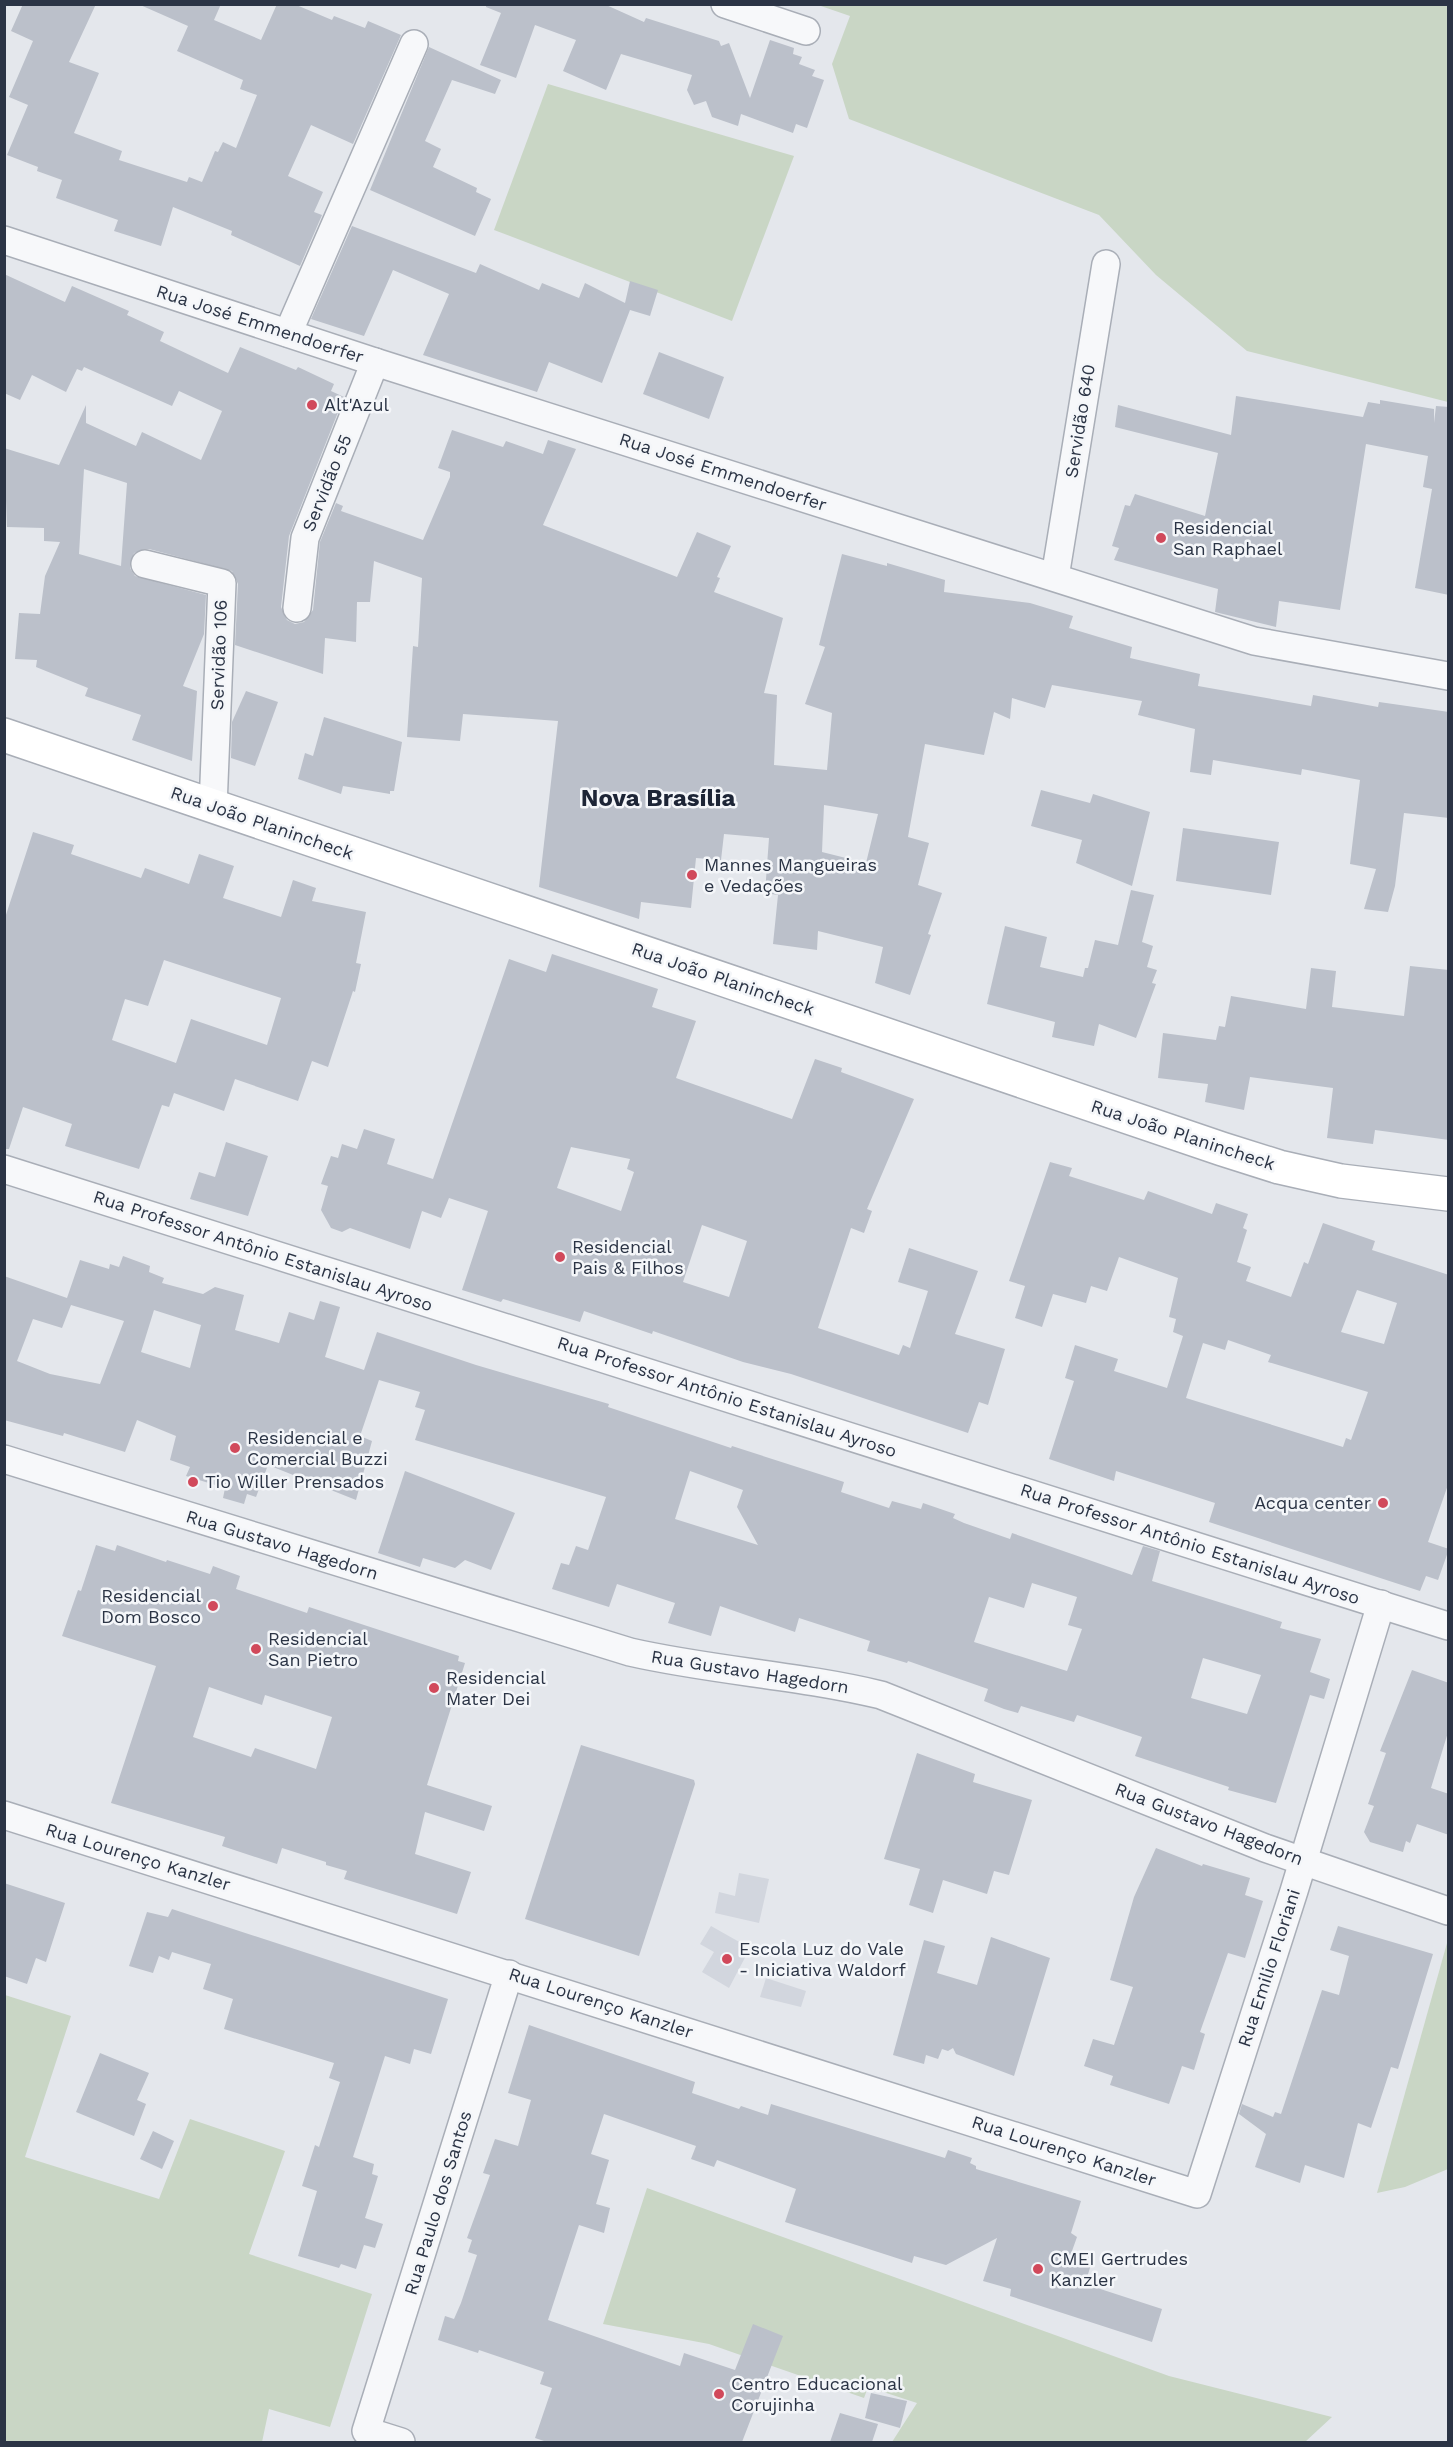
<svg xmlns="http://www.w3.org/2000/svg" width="1453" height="2447" font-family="'Work Sans',sans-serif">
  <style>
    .built { fill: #d2d6de }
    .green { fill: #c9d6c5 }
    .building { fill: #bbc0ca; fill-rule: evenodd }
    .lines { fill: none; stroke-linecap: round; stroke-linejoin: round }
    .street-casing { stroke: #a9aeb7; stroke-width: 30 }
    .secondary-casing { stroke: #a9aeb7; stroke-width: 36 }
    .street { stroke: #f7f8fa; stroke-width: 27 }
    .secondary { stroke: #fff; stroke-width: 33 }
    .poi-dot { fill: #d1495b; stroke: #f4f6f9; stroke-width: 2 }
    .labels { text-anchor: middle; stroke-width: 5; stroke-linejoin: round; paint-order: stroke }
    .street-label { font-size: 18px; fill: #2b3445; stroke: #f4f6f9 }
    .poi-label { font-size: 18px; fill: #2b3445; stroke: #f4f6f9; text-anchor: start }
    .district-label { font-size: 24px; font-weight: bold; fill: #1d2536; stroke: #f4f6f9 }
  </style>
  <rect width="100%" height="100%" fill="#e4e7ec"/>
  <g class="built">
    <path d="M 739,1873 L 769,1879 L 759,1923 L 715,1913 L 719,1892 L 735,1896 Z"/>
    <path d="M 711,1926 L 750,1948 L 729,1988 L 702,1972 L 714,1952 L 700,1944 Z"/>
    <path d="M 766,1978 L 806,1991 L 801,2007 L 760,1997 Z"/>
  </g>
  <g class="green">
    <path d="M 818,5 L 1448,5 L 1448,402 L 1247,351 L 1156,275 L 1099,215 L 849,119 L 832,64 L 850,16 Z"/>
    <path d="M 548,84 L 794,156 L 732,321 L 494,230 Z"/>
    <path d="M 1447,1943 L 1448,2169 L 1405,2187 L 1377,2193 Z"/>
    <path d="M 5,1995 L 71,2016 L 25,2157 L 159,2199 L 190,2119 L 285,2151 L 249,2254 L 372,2294 L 330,2427 L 269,2409 L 262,2442 L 5,2442 Z"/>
    <path d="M 647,2188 L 1169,2376 L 1332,2417 L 1305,2442 L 892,2442 L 917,2403 L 868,2387 L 864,2398 L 709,2344 L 603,2324 Z"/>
  </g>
  <g class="building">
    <path d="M 23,4 L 96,4 L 69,62 L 99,73 L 74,133 L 122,151 L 119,160 L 187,182 L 189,177 L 202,182 L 215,151 L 218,152 L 223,142 L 236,148 L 257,95 L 240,89 L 243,80 L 177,51 L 188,26 L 138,4 L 221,4 L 214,20 L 261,40 L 277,4 L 294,4 L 332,20 L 334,16 L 365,28 L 368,21 L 401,35 L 353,144 L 311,125 L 288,176 L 323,192 L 314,212 L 322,215 L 300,266 L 231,235 L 232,231 L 173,207 L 161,246 L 114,231 L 118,220 L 56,198 L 62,180 L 37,171 L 38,167 L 7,155 L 28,105 L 9,97 L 33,41 L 11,31 Z"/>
    <path d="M 486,4 L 604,4 L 644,22 L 646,18 L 719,41 L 721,46 L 729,43 L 750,98 L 770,40 L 794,48 L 793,54 L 802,57 L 799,64 L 815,70 L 812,76 L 824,80 L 807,128 L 796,124 L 793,133 L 741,114 L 738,126 L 712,117 L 706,101 L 694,105 L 687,90 L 692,75 L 621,54 L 606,90 L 563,71 L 576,40 L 535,25 L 516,78 L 480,65 L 501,13 L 486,7 Z"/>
    <path d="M 429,47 L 501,80 L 495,94 L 452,80 L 425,141 L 441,149 L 433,167 L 477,188 L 476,192 L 491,199 L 475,236 L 370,190 Z"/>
    <path d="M 352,226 L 476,273 L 480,264 L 539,290 L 542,283 L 579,298 L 585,283 L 625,303 L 630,281 L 658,290 L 650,316 L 630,310 L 602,383 L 549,362 L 537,392 L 423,355 L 449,294 L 393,270 L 364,336 L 311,319 Z"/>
    <path d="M 4,274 L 65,302 L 72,286 L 129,311 L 127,315 L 164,332 L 160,341 L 228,373 L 240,347 L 296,370 L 298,367 L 334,384 L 331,391 L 344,397 L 289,536 L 281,607 L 287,620 L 295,624 L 304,622 L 313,610 L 320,542 L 336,503 L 343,506 L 341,511 L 423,540 L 450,477 L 450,472 L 438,468 L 452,430 L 503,447 L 506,441 L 543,454 L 548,440 L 576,449 L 543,525 L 677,577 L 697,532 L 731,546 L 717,577 L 720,578 L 714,592 L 783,618 L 764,693 L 777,695 L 774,765 L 827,770 L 832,713 L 805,704 L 825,647 L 819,645 L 842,554 L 887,566 L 887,563 L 945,580 L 944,592 L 1030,603 L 1073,616 L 1069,628 L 1132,647 L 1130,658 L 1200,674 L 1198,686 L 1311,706 L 1313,695 L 1378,707 L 1379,702 L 1449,712 L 1449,818 L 1404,813 L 1395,886 L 1388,912 L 1364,909 L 1376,869 L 1350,864 L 1360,780 L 1302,769 L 1301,775 L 1213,760 L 1211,775 L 1190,772 L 1195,729 L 1138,715 L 1142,701 L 1052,685 L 1045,708 L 1012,698 L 1010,719 L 994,712 L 984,755 L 925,744 L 908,837 L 929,843 L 918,885 L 942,893 L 928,934 L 931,935 L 910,995 L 875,983 L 883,947 L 818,931 L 817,950 L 773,944 L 778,895 L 765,893 L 769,838 L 724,834 L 721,860 L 696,858 L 691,908 L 641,902 L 639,919 L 539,887 L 558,721 L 463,714 L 460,741 L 407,737 L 413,646 L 418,647 L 422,578 L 374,561 L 370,602 L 357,602 L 356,642 L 325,638 L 323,674 L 235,645 L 238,584 L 232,571 L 149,549 L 134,553 L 130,568 L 135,576 L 206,595 L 204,634 L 183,686 L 197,691 L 192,761 L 132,740 L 141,715 L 85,696 L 88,688 L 36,667 L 37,660 L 15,659 L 19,613 L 40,614 L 45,576 L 60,542 L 44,541 L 44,528 L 7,527 L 4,448 L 59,465 L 86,405 L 86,423 L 136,446 L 142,432 L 201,460 L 222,411 L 179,391 L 172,406 L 84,367 L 82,371 L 77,369 L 66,392 L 32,375 L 20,400 L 4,393 ZM 84,469 L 127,483 L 121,566 L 79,554 ZM 824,805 L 878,814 L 866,863 L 822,852 Z"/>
    <path d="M 659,352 L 724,377 L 709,419 L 643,394 Z"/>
    <path d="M 1236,396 L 1363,417 L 1368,402 L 1380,404 L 1380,400 L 1434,409 L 1434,423 L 1436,406 L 1449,407 L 1449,595 L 1415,588 L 1432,489 L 1423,487 L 1428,456 L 1366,444 L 1340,610 L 1279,601 L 1276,627 L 1215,612 L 1218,589 L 1114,560 L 1119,548 L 1112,546 L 1125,505 L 1130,506 L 1135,494 L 1205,516 L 1218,453 L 1115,427 L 1118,405 L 1231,435 Z"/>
    <path d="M 246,691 L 278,702 L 255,766 L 231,758 L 232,722 Z"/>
    <path d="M 324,717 L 402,742 L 394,791 L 390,791 L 390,794 L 343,786 L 341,794 L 298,779 L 305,753 L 313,756 Z"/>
    <path d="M 1041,790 L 1090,803 L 1093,794 L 1150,812 L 1132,886 L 1076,863 L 1082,840 L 1031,826 Z"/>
    <path d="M 1183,828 L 1279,842 L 1271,895 L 1176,881 Z"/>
    <path d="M 33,832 L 74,845 L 71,854 L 141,878 L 145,868 L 189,884 L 199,854 L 234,866 L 223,898 L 281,917 L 293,880 L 316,888 L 312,901 L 366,912 L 356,963 L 361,964 L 355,992 L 353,991 L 328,1067 L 312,1061 L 298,1101 L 235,1079 L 224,1111 L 174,1093 L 169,1107 L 162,1105 L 139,1169 L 65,1146 L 72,1124 L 23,1107 L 9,1149 L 4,1149 L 4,921 ZM 164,960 L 281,998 L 267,1045 L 191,1019 L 176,1063 L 112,1040 L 125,999 L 148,1006 Z"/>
    <path d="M 1131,890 L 1154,895 L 1142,942 L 1153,946 L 1147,967 L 1157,970 L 1152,983 L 1156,984 L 1136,1038 L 1099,1024 L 1094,1046 L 1052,1037 L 1055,1022 L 987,1004 L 1005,926 L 1047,937 L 1040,967 L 1083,977 L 1085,968 L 1088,968 L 1095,940 L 1118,945 Z"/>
    <path d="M 552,954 L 658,989 L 652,1007 L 696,1021 L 676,1078 L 792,1119 L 815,1059 L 842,1068 L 841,1072 L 914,1099 L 867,1209 L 872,1211 L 864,1233 L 851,1228 L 818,1328 L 899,1355 L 903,1345 L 910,1348 L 928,1291 L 898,1282 L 909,1248 L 978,1271 L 955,1334 L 1005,1349 L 988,1405 L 979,1402 L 968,1433 L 791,1374 L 743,1362 L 653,1331 L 652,1334 L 584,1311 L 580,1322 L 503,1299 L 501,1302 L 462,1290 L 488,1211 L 449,1198 L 441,1218 L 422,1211 L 410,1249 L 350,1228 L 342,1232 L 331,1228 L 321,1210 L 328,1186 L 321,1184 L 331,1156 L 338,1158 L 342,1144 L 357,1149 L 364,1129 L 395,1139 L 387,1164 L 433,1179 L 509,959 L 546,972 ZM 571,1147 L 630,1159 L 627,1169 L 634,1172 L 621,1211 L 557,1188 ZM 702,1225 L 747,1241 L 729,1297 L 683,1282 Z"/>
    <path d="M 1410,966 L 1449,970 L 1449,1140 L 1375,1130 L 1373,1144 L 1327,1138 L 1333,1088 L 1250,1077 L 1244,1110 L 1205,1102 L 1208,1084 L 1158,1078 L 1163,1033 L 1216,1040 L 1219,1026 L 1225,1027 L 1231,996 L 1306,1009 L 1311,968 L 1336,971 L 1332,1007 L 1404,1016 Z"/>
    <path d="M 226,1142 L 268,1156 L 248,1216 L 190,1199 L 199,1172 L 215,1177 Z"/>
    <path d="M 1050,1162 L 1072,1168 L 1069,1176 L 1144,1200 L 1148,1191 L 1212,1214 L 1216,1203 L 1248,1214 L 1243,1228 L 1247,1230 L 1237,1262 L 1251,1267 L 1246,1281 L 1291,1297 L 1304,1262 L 1308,1264 L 1323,1223 L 1375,1241 L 1372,1250 L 1449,1275 L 1449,1482 L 1428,1542 L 1449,1549 L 1438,1580 L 1426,1576 L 1420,1591 L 1209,1522 L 1215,1503 L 1116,1471 L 1114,1481 L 1049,1459 L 1074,1381 L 1065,1378 L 1075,1345 L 1118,1359 L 1114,1371 L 1167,1388 L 1183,1336 L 1173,1332 L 1176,1319 L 1169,1317 L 1178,1278 L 1119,1257 L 1107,1291 L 1091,1286 L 1086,1303 L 1053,1294 L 1042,1327 L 1015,1318 L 1025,1286 L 1009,1281 ZM 1357,1290 L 1397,1303 L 1384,1344 L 1341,1332 ZM 1228,1340 L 1271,1355 L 1268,1362 L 1368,1392 L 1351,1440 L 1346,1438 L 1343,1447 L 1186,1398 L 1203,1343 L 1225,1350 Z"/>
    <path d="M 123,1256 L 150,1266 L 149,1272 L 164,1278 L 162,1283 L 203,1294 L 215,1287 L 244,1295 L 235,1330 L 279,1343 L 289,1312 L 314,1320 L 320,1301 L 340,1307 L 325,1357 L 364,1370 L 377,1332 L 476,1365 L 609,1404 L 608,1407 L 731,1448 L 732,1446 L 844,1482 L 841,1492 L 889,1508 L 892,1501 L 921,1509 L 923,1503 L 955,1514 L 953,1518 L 964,1523 L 1010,1539 L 1012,1533 L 1132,1575 L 1143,1546 L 1160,1551 L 1152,1581 L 1282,1622 L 1280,1628 L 1321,1639 L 1310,1672 L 1330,1679 L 1324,1699 L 1310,1695 L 1276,1803 L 1228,1790 L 1229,1787 L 1135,1756 L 1142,1737 L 1077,1715 L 1074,1722 L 1021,1706 L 1018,1713 L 1004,1709 L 984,1701 L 988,1689 L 908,1661 L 907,1663 L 867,1651 L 870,1641 L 799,1618 L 795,1632 L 720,1606 L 711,1636 L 668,1623 L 675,1603 L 617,1584 L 609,1607 L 552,1589 L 561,1563 L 569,1565 L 576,1546 L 588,1550 L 606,1497 L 415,1440 L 425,1410 L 415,1407 L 420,1392 L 379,1380 L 360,1436 L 372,1441 L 356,1500 L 268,1465 L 256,1497 L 247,1494 L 244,1504 L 223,1498 L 225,1488 L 186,1476 L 190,1467 L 170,1460 L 176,1436 L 137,1420 L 125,1452 L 64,1433 L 63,1436 L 4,1420 L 4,1276 L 67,1298 L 80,1260 L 109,1269 L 110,1264 L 119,1267 ZM 71,1305 L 124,1321 L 100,1384 L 50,1374 L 17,1361 L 33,1319 L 62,1328 ZM 154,1310 L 201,1325 L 190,1368 L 141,1352 ZM 690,1471 L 743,1490 L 737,1507 L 758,1545 L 675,1519 ZM 1032,1583 L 1077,1597 L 1068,1625 L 1082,1629 L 1067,1671 L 974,1642 L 989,1597 L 1024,1608 ZM 1203,1658 L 1261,1675 L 1247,1714 L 1191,1698 Z"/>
    <path d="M 405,1471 L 515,1513 L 491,1570 L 465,1560 L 455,1568 L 423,1558 L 420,1567 L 378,1553 Z"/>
    <path d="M 96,1545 L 115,1551 L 117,1545 L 166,1562 L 167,1560 L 210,1574 L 213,1566 L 240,1576 L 236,1589 L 307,1613 L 309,1607 L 459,1656 L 458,1661 L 465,1663 L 427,1785 L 492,1806 L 484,1831 L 425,1812 L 415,1854 L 471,1872 L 457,1914 L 344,1879 L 347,1871 L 326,1865 L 326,1862 L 282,1848 L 277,1864 L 222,1846 L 225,1837 L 111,1803 L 156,1666 L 62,1636 L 78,1590 L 81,1591 ZM 209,1687 L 262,1705 L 265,1695 L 332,1717 L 316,1769 L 255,1748 L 251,1757 L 193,1737 Z"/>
    <path d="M 1412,1670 L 1449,1683 L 1449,1729 L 1431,1788 L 1449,1794 L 1449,1835 L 1417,1824 L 1410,1843 L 1406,1841 L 1403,1852 L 1370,1842 L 1364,1832 L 1374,1806 L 1368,1804 L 1386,1753 L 1380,1751 Z"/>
    <path d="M 581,1745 L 694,1780 L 695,1784 L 639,1956 L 525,1919 Z"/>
    <path d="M 917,1753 L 975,1774 L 973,1782 L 1032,1800 L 1009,1875 L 994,1871 L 987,1894 L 943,1880 L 933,1913 L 909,1905 L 920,1869 L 884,1859 Z"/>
    <path d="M 1156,1848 L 1202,1866 L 1203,1864 L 1250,1878 L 1245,1895 L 1263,1901 L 1245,1958 L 1228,1953 L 1200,2032 L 1205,2034 L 1194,2070 L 1182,2066 L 1169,2104 L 1110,2085 L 1113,2076 L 1084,2066 L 1093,2039 L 1114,2045 L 1133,1987 L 1110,1980 L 1134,1897 Z"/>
    <path d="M 4,1883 L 65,1903 L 46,1962 L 36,1958 L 27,1984 L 4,1976 Z"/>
    <path d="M 172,1909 L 448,1999 L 431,2054 L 414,2049 L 410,2064 L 385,2056 L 353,2157 L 374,2164 L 372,2174 L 378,2176 L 365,2218 L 383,2224 L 375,2248 L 364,2245 L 356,2269 L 341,2264 L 339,2268 L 298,2256 L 317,2191 L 302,2186 L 315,2145 L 319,2147 L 340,2082 L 329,2078 L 334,2063 L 224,2029 L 233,1999 L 203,1989 L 211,1964 L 172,1952 L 169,1960 L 159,1956 L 153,1973 L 129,1966 L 147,1912 L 168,1917 Z"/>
    <path d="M 1338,1926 L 1433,1954 L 1398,2069 L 1391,2067 L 1371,2128 L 1358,2123 L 1344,2178 L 1305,2165 L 1300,2183 L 1255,2167 L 1266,2134 L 1239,2114 L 1242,2104 L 1273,2117 L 1275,2112 L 1281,2114 L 1322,1990 L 1339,1995 L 1349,1956 L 1330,1950 Z"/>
    <path d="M 991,1937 L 1050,1958 L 1014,2076 L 956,2054 L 953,2048 L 948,2051 L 942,2049 L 938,2059 L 926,2055 L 924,2064 L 893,2055 L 924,1940 L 945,1946 L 937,1973 L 977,1985 Z"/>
    <path d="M 529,2025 L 695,2082 L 692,2093 L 739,2109 L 741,2106 L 768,2115 L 771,2104 L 945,2158 L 948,2150 L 972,2158 L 970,2163 L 976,2166 L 976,2169 L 1081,2201 L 1071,2233 L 1077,2237 L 1072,2251 L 1093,2258 L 1085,2284 L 1162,2309 L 1152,2342 L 1010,2296 L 1011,2289 L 983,2281 L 997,2238 L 946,2265 L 914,2256 L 912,2263 L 785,2222 L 796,2189 L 717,2160 L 714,2167 L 691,2159 L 696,2146 L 604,2114 L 591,2154 L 609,2160 L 596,2204 L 610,2208 L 604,2233 L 579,2225 L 548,2320 L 680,2366 L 684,2353 L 735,2370 L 753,2324 L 783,2336 L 742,2442 L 547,2442 L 535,2438 L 552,2388 L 540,2384 L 544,2372 L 479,2350 L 478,2353 L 438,2340 L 445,2316 L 454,2319 L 461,2303 L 477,2255 L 468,2252 L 472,2240 L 467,2238 L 490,2175 L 483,2173 L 495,2139 L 518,2146 L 531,2100 L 508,2093 Z"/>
    <path d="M 100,2053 L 149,2073 L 137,2100 L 146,2104 L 134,2136 L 76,2112 Z"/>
    <path d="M 153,2131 L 174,2141 L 162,2169 L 140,2159 Z"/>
    <path d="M 871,2393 L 907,2401 L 900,2428 L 865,2418 Z"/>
    <path d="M 840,2413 L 878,2424 L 872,2442 L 830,2442 Z"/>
  </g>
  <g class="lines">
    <g class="street-casing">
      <g id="street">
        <path d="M 725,4 L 806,31"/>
        <path d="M 4,240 L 375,362 L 1254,641 L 1448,676"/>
        <path d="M 288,333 L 414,44"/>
        <path d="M 145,564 L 222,583 L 213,807"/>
        <path d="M 1055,577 L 1106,264"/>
        <path d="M 297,608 L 305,538 L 375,362"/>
        <path d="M 4,1169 L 1448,1626"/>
        <path d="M 4,1459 L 630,1652 C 713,1671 798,1675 881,1695 L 1265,1848 L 1448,1911"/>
        <path d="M 4,1815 L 1197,2194 L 1294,1891 L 1381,1604"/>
        <path d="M 401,2442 L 366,2431 L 509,1974"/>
      </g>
    </g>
    <g class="secondary-casing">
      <path id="secondary" d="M 4,735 L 1222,1149 L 1279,1167 L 1341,1181 L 1448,1194"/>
    </g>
    <use href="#street" class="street"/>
    <use href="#secondary" class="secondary"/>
  </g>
  <g class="poi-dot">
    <circle cx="312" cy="405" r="6"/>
    <circle cx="1161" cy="538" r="6"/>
    <circle cx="692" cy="875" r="6"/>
    <circle cx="560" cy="1257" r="6"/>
    <circle cx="235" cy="1448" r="6"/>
    <circle cx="193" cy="1482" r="6"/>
    <circle cx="1383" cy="1503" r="6"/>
    <circle cx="213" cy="1606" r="6"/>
    <circle cx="256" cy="1649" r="6"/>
    <circle cx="434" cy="1688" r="6"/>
    <circle cx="727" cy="1959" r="6"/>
    <circle cx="1038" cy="2269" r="6"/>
    <circle cx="719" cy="2394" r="6"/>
  </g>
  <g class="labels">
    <g class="street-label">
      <text transform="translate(260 324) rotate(18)" y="6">Rua José Emmendoerfer</text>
      <text transform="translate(1080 421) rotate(-81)" y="6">Servidão 640</text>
      <text transform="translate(723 472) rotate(18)" y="6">Rua José Emmendoerfer</text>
      <text transform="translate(327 483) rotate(-68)" y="6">Servidão 55</text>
      <text transform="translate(219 655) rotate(-88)" y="6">Servidão 106</text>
      <text transform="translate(262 823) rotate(19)" y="6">Rua João Planincheck</text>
      <text transform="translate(723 979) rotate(19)" y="6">Rua João Planincheck</text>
      <text transform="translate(1183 1135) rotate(18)" y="6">Rua João Planincheck</text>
      <text transform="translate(263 1251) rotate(18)" y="6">Rua Professor Antônio Estanislau Ayroso</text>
      <text transform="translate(727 1397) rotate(18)" y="6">Rua Professor Antônio Estanislau Ayroso</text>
      <text transform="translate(1190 1544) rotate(18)" y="6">Rua Professor Antônio Estanislau Ayroso</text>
      <text transform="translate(282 1545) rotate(17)" y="6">Rua Gustavo Hagedorn</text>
      <text transform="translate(750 1672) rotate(9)" y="6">Rua Gustavo Hagedorn</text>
      <text transform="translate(1209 1824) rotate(21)" y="6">Rua Gustavo Hagedorn</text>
      <text transform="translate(138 1857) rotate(17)" y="6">Rua Lourenço Kanzler</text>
      <text transform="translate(1269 1968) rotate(-72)" y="6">Rua Emilio Floriani</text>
      <text transform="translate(601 2003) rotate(18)" y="6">Rua Lourenço Kanzler</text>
      <text transform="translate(1064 2151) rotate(18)" y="6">Rua Lourenço Kanzler</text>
      <text transform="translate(438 2203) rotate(-73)" y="6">Rua Paulo dos Santos</text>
    </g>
    <g class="poi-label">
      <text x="324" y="411">Alt'Azul</text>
      <text x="1173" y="534">Residencial<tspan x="1173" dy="21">San Raphael</tspan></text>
      <text x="704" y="871">Mannes Mangueiras<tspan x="704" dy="21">e Vedações</tspan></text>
      <text x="572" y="1253">Residencial<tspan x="572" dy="21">Pais &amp; Filhos</tspan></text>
      <text x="247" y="1444">Residencial e<tspan x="247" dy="21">Comercial Buzzi</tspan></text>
      <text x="205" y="1488">Tio Willer Prensados</text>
      <text x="1371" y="1509" text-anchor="end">Acqua center</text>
      <text x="201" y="1602" text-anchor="end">Residencial<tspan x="201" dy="21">Dom Bosco</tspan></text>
      <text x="268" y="1645">Residencial<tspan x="268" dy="21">San Pietro</tspan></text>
      <text x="446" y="1684">Residencial<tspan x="446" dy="21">Mater Dei</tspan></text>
      <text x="739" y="1955">Escola Luz do Vale<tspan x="739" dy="21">- Iniciativa Waldorf</tspan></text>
      <text x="1050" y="2265">CMEI Gertrudes<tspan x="1050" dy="21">Kanzler</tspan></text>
      <text x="731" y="2390">Centro Educacional<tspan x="731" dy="21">Corujinha</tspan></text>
    </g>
    <g class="district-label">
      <text x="658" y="806">Nova Brasília</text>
    </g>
  </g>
  <rect width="1453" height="2447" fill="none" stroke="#2b3445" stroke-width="12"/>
</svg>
